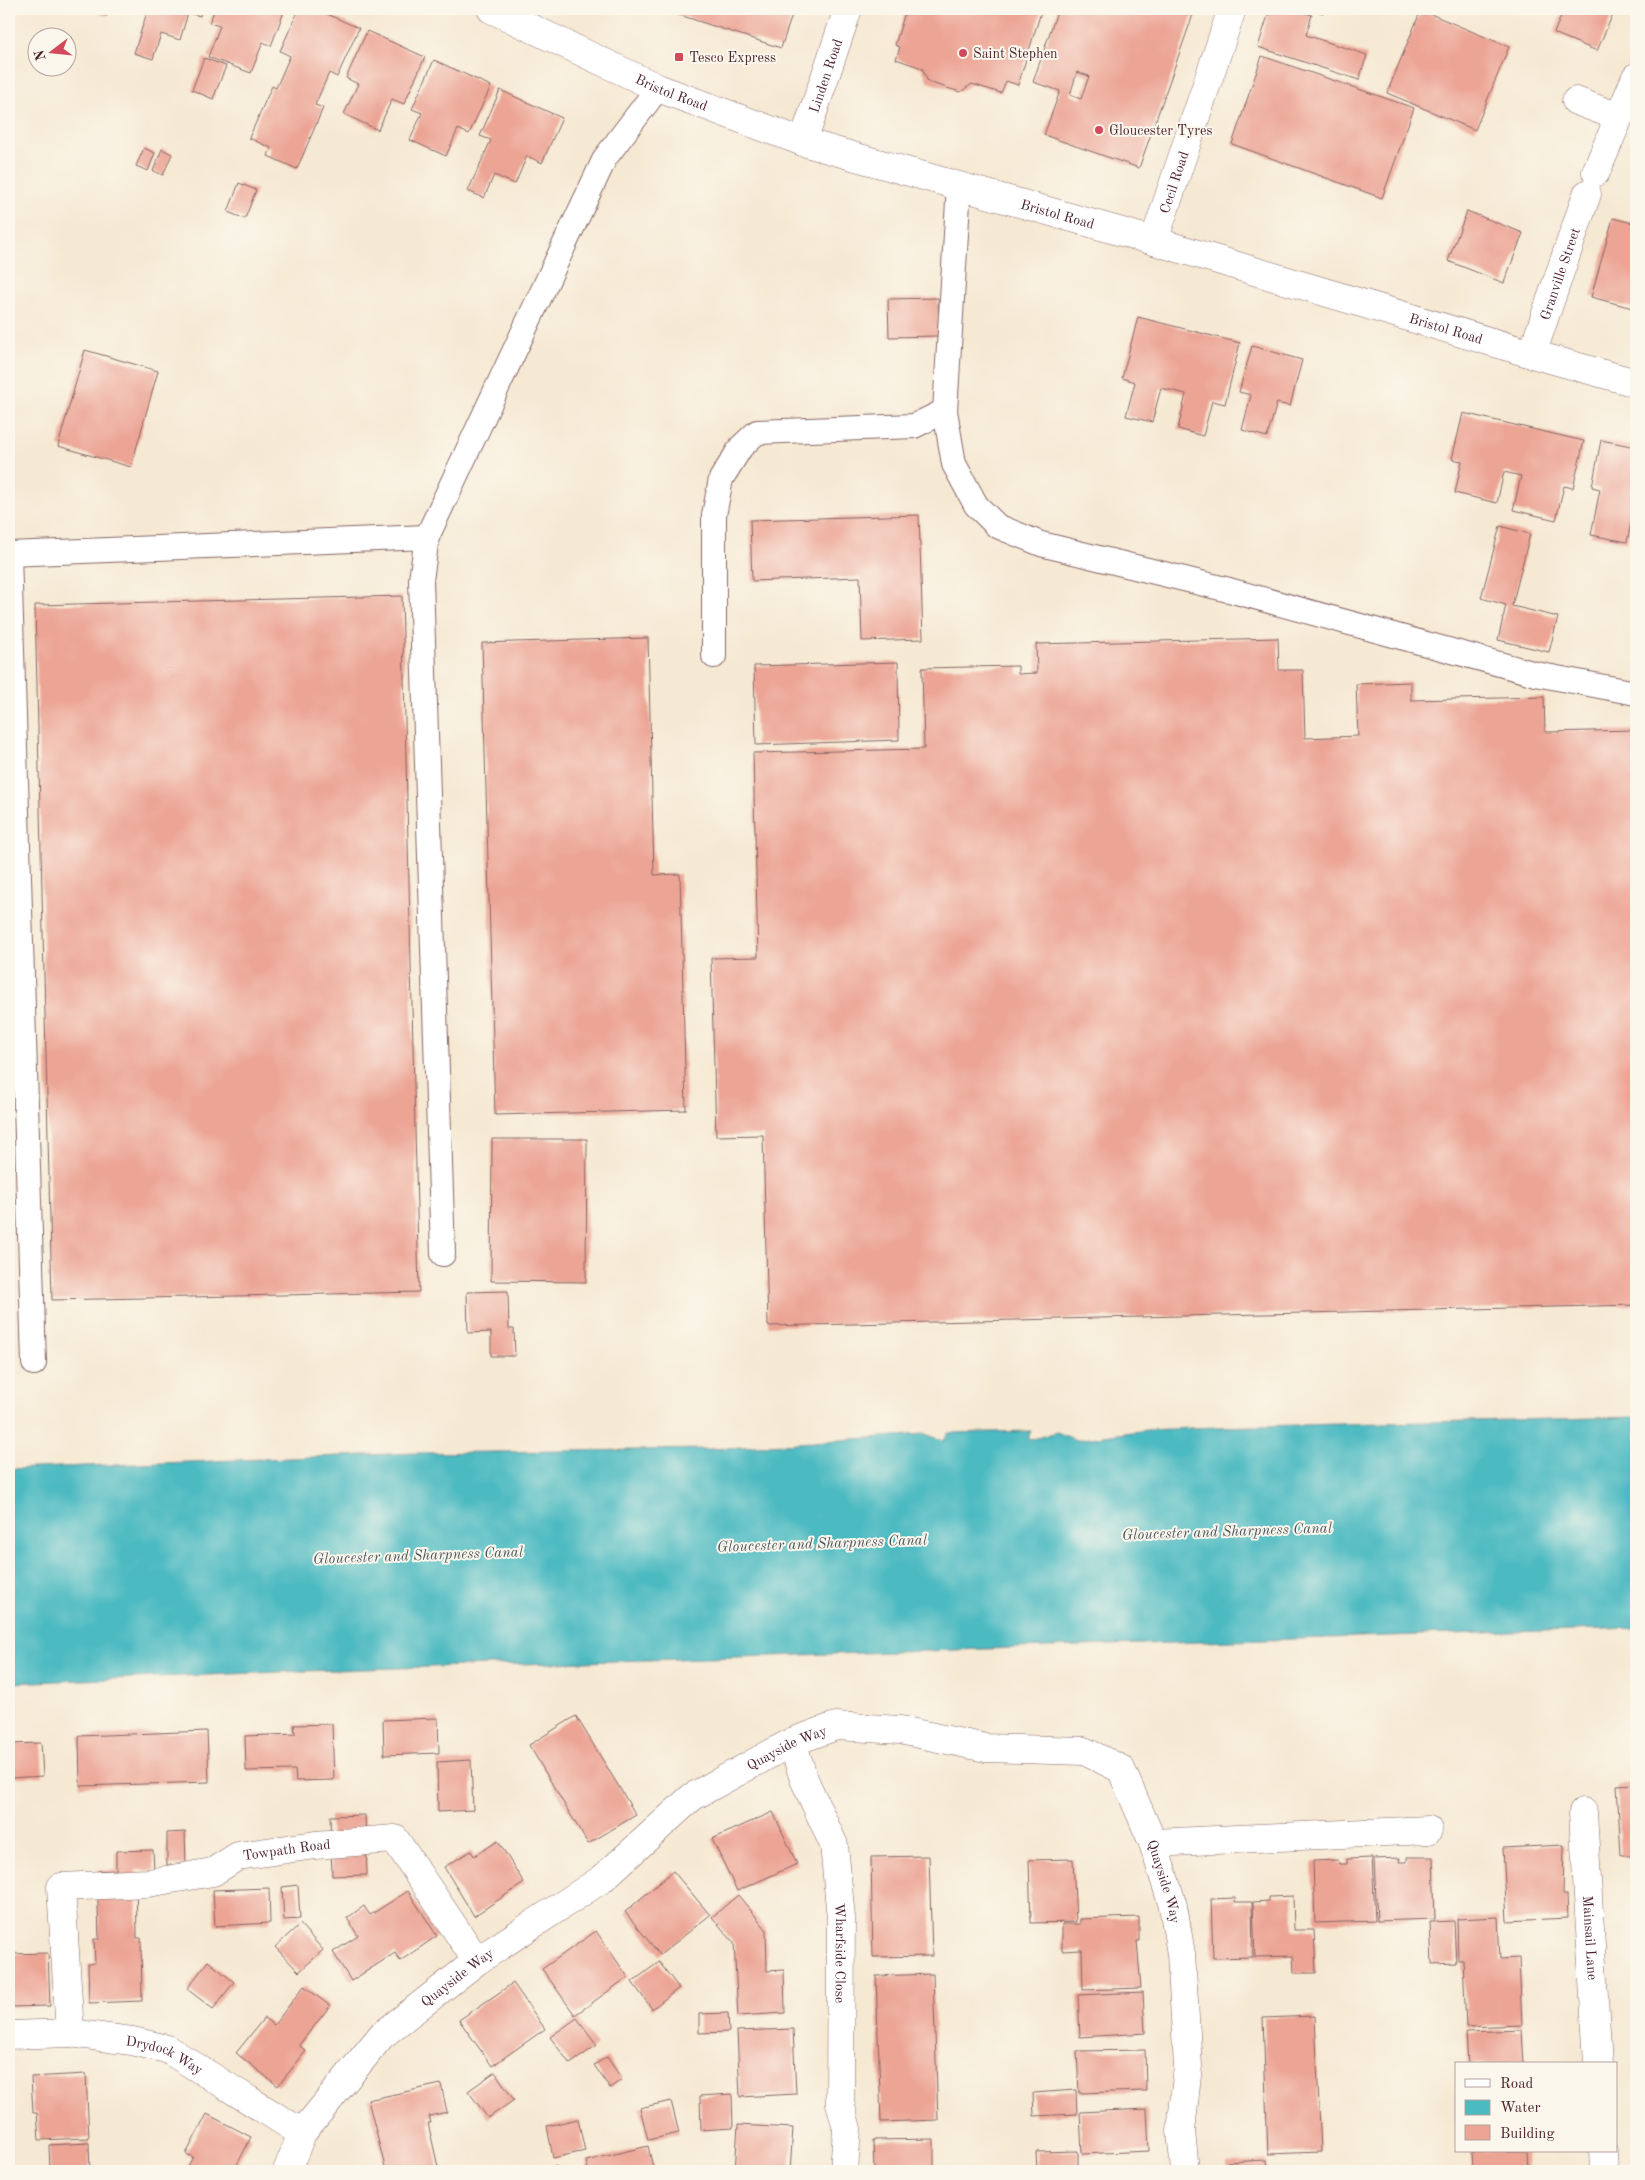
<svg xmlns="http://www.w3.org/2000/svg" width="1645" height="2180" font-family="'Old Standard TT',serif">
  <style>
    .water { fill: #4bbac1; stroke: #4a6c76 }
    .building { fill: #eca494; fill-rule: evenodd }
    .lines { fill: none; stroke-linecap: round; stroke-linejoin: round }
    .lane-casing { stroke: #866666; stroke-width: 26 }
    .street-casing { stroke: #866666; stroke-width: 29 }
    .secondary-casing { stroke: #866666; stroke-width: 29 }
    .lane { stroke: #fff; stroke-width: 24 }
    .street { stroke: #fff; stroke-width: 28 }
    .secondary { stroke: #fff; stroke-width: 28 }
    .poi-dot { fill: #d1495b; stroke: #fbf7ec; stroke-width: 2 }
    .labels { text-anchor: middle; stroke-width: 4; stroke-linejoin: round; paint-order: stroke }
    .poi-label { font-size: 14px; fill: #4a1f2b; stroke: #fbf7ec; text-anchor: start }
    .street-label { font-size: 14px; fill: #4a1f2b; stroke: #fbf7ec }
    .water-label { font-size: 15px; font-style: italic; fill: #4a5560; stroke: #fbf7ec }
  </style>
  <rect width="100%" height="100%" fill="#fbf7ec"/>
  <filter id="ink" filterUnits="userSpaceOnUse"><feTurbulence type="fractalNoise" baseFrequency=".02" numOctaves="2"/><feDisplacementMap in="SourceGraphic" scale="10" xChannelSelector="R" yChannelSelector="G"/><feConvolveMatrix kernelMatrix="1 2 1 2 8 2 1 2 1" color-interpolation-filters="sRGB"/></filter>
  <filter id="wash" filterUnits="userSpaceOnUse"><feTurbulence type="fractalNoise" baseFrequency=".0096" numOctaves="4" result="noise"/><feDisplacementMap in="SourceGraphic" scale="20" xChannelSelector="R" yChannelSelector="G"/><feGaussianBlur stdDeviation="1.12" result="paint"/><feColorMatrix in="noise" values="0 0 0 0 0 0 0 0 0 0 0 0 0 0 0 0 0 1.4 0 .05"/><feComposite in="paint" operator="in"/></filter>
  <g filter="url(#wash)">
    <rect width="100%" height="100%" fill="#f6e9d3"/>
    <path class="water" d="M 1636,1417 L 1636,1628 L 305,1671 L 9,1683 L 9,1469 L 417,1453 L 713,1449 L 925,1434 L 944,1441 L 948,1433 L 1031,1431 L 1028,1438 L 1030,1440 L 1057,1432 L 1076,1440 L 1146,1430 L 1216,1427 Z"/>
    <g id="blocks">
      <g class="building">
        <path d="M 85,9 L 109,9 L 107,16 Z"/>
        <path d="M 148,9 L 202,9 L 200,16 L 188,13 L 180,40 L 161,34 L 153,59 L 134,53 Z"/>
        <path d="M 215,9 L 285,9 L 271,46 L 263,42 L 251,73 L 208,57 L 220,26 L 209,23 Z"/>
        <path d="M 299,9 L 315,9 L 359,28 L 337,77 L 329,73 L 315,105 L 323,108 L 297,169 L 268,156 L 271,148 L 249,138 L 272,86 L 276,88 L 290,56 L 280,51 Z"/>
        <path d="M 661,9 L 794,9 L 781,48 Z"/>
        <path d="M 906,9 L 1042,9 L 1018,85 L 1006,81 L 1001,93 L 972,84 L 960,92 L 928,82 L 922,68 L 896,59 L 900,47 L 895,45 Z"/>
        <path d="M 1058,9 L 1195,9 L 1139,168 L 1044,135 L 1060,91 L 1033,82 ZM 1077,72 L 1089,76 L 1081,99 L 1070,95 Z"/>
        <path d="M 1270,9 L 1293,9 L 1312,15 L 1306,35 L 1367,55 L 1359,80 L 1258,47 Z"/>
        <path d="M 1312,9 L 1324,9 L 1323,13 Z"/>
        <path d="M 1564,9 L 1615,9 L 1597,51 L 1554,33 Z"/>
        <path d="M 1421,10 L 1509,47 L 1475,130 L 1387,93 Z"/>
        <path d="M 367,31 L 425,57 L 404,104 L 392,99 L 378,130 L 344,114 L 358,84 L 346,78 Z"/>
        <path d="M 1262,56 L 1414,108 L 1382,198 L 1232,144 Z"/>
        <path d="M 204,58 L 226,66 L 213,99 L 192,90 Z"/>
        <path d="M 434,60 L 491,86 L 469,134 L 458,129 L 446,156 L 410,140 L 422,113 L 412,109 Z"/>
        <path d="M 500,90 L 562,118 L 542,163 L 527,156 L 515,184 L 494,175 L 484,198 L 468,191 L 491,140 L 480,136 Z"/>
        <path d="M 144,148 L 155,153 L 148,171 L 136,166 Z"/>
        <path d="M 162,149 L 172,154 L 163,175 L 153,171 Z"/>
        <path d="M 239,183 L 256,190 L 245,219 L 228,212 Z"/>
        <path d="M 1467,211 L 1523,233 L 1504,283 L 1448,261 Z"/>
        <path d="M 1613,218 L 1636,224 L 1636,309 L 1591,297 Z"/>
        <path d="M 938,298 L 939,336 L 889,337 L 888,299 Z"/>
        <path d="M 1138,317 L 1240,343 L 1225,404 L 1212,401 L 1203,436 L 1178,429 L 1186,394 L 1174,391 L 1161,388 L 1152,422 L 1126,416 L 1135,382 L 1122,378 Z"/>
        <path d="M 1252,346 L 1302,360 L 1290,406 L 1277,403 L 1267,437 L 1242,430 L 1251,395 L 1239,392 Z"/>
        <path d="M 85,350 L 158,371 L 131,467 L 58,446 Z"/>
        <path d="M 1463,413 L 1584,441 L 1573,488 L 1564,486 L 1556,520 L 1513,510 L 1521,476 L 1504,472 L 1497,503 L 1455,493 L 1462,461 L 1452,459 Z"/>
        <path d="M 1601,440 L 1636,447 L 1636,499 L 1627,542 L 1591,535 L 1600,489 L 1592,487 Z"/>
        <path d="M 919,515 L 923,639 L 862,641 L 860,577 L 752,581 L 750,520 Z"/>
        <path d="M 1500,526 L 1530,534 L 1512,606 L 1558,617 L 1549,652 L 1498,640 L 1506,605 L 1481,598 Z"/>
        <path d="M 402,596 L 419,1292 L 52,1300 L 35,605 Z"/>
        <path d="M 648,638 L 654,875 L 680,874 L 686,1110 L 495,1115 L 482,643 Z"/>
        <path d="M 1278,638 L 1279,670 L 1303,670 L 1305,738 L 1358,736 L 1356,684 L 1411,682 L 1411,700 L 1544,697 L 1545,732 L 1636,730 L 1636,1305 L 768,1326 L 763,1135 L 716,1136 L 711,958 L 758,957 L 753,753 L 924,749 L 922,668 L 1018,666 L 1018,674 L 1037,673 L 1036,644 Z"/>
        <path d="M 898,662 L 899,740 L 756,745 L 754,666 Z"/>
        <path d="M 492,1139 L 587,1139 L 586,1282 L 491,1281 Z"/>
        <path d="M 508,1291 L 509,1329 L 514,1329 L 515,1356 L 491,1356 L 491,1332 L 468,1333 L 467,1292 Z"/>
        <path d="M 576,1716 L 636,1815 L 588,1844 L 529,1745 Z"/>
        <path d="M 438,1718 L 439,1753 L 384,1755 L 383,1720 Z"/>
        <path d="M 332,1724 L 334,1780 L 296,1781 L 295,1770 L 246,1771 L 245,1736 L 295,1734 L 294,1725 Z"/>
        <path d="M 207,1731 L 209,1782 L 80,1786 L 79,1736 Z"/>
        <path d="M 41,1743 L 43,1776 L 9,1778 L 9,1744 Z"/>
        <path d="M 471,1760 L 473,1810 L 438,1812 L 437,1762 Z"/>
        <path d="M 1636,1784 L 1636,1856 L 1621,1856 L 1617,1785 Z"/>
        <path d="M 773,1812 L 797,1864 L 737,1891 L 712,1839 Z"/>
        <path d="M 365,1815 L 367,1875 L 332,1876 L 330,1816 Z"/>
        <path d="M 185,1832 L 186,1865 L 167,1865 L 167,1833 Z"/>
        <path d="M 498,1841 L 524,1883 L 474,1916 L 444,1867 L 471,1851 L 474,1856 Z"/>
        <path d="M 1564,1845 L 1563,1895 L 1567,1895 L 1568,1918 L 1507,1921 L 1503,1848 Z"/>
        <path d="M 153,1850 L 154,1870 L 136,1870 L 137,1938 L 141,1938 L 142,2001 L 89,2003 L 88,1964 L 95,1963 L 94,1939 L 99,1939 L 97,1871 L 116,1870 L 116,1851 Z"/>
        <path d="M 929,1856 L 932,1956 L 873,1957 L 871,1857 Z"/>
        <path d="M 1407,1857 L 1433,1857 L 1435,1919 L 1377,1921 L 1374,1859 L 1400,1858 L 1399,1862 L 1407,1862 Z"/>
        <path d="M 1372,1858 L 1375,1921 L 1315,1923 L 1313,1861 L 1338,1860 L 1339,1864 L 1347,1864 L 1347,1859 Z"/>
        <path d="M 1073,1859 L 1076,1922 L 1031,1923 L 1029,1860 Z"/>
        <path d="M 673,1871 L 710,1915 L 660,1955 L 625,1912 Z"/>
        <path d="M 298,1885 L 300,1919 L 284,1920 L 282,1887 Z"/>
        <path d="M 269,1888 L 270,1923 L 215,1926 L 213,1890 Z"/>
        <path d="M 408,1891 L 437,1936 L 400,1961 L 395,1953 L 351,1981 L 333,1952 L 358,1936 L 347,1918 L 364,1906 L 370,1915 Z"/>
        <path d="M 738,1895 L 766,1929 L 767,1971 L 784,1970 L 785,2013 L 738,2016 L 734,1943 L 712,1917 Z"/>
        <path d="M 1293,1896 L 1294,1930 L 1314,1930 L 1316,1973 L 1294,1973 L 1293,1956 L 1255,1957 L 1253,1902 L 1269,1901 L 1269,1897 Z"/>
        <path d="M 1235,1898 L 1235,1902 L 1252,1902 L 1253,1957 L 1213,1958 L 1211,1899 Z"/>
        <path d="M 1139,1917 L 1139,1941 L 1137,1941 L 1141,1988 L 1083,1990 L 1082,1950 L 1062,1951 L 1062,1924 L 1080,1924 L 1080,1919 Z"/>
        <path d="M 1498,1917 L 1500,1959 L 1519,1958 L 1522,2025 L 1466,2027 L 1463,1960 L 1458,1960 L 1457,1919 Z"/>
        <path d="M 1454,1921 L 1456,1963 L 1432,1964 L 1430,1922 Z"/>
        <path d="M 300,1924 L 323,1950 L 299,1972 L 275,1947 Z"/>
        <path d="M 596,1931 L 628,1977 L 575,2015 L 542,1969 Z"/>
        <path d="M 48,1953 L 50,2006 L 9,2007 L 9,1954 Z"/>
        <path d="M 208,1961 L 234,1982 L 213,2009 L 187,1989 Z"/>
        <path d="M 659,1962 L 679,1988 L 652,2009 L 632,1982 Z"/>
        <path d="M 933,1974 L 938,2120 L 881,2122 L 876,1976 Z"/>
        <path d="M 513,1983 L 545,2029 L 492,2066 L 459,2020 Z"/>
        <path d="M 304,1986 L 330,2006 L 299,2045 L 306,2051 L 278,2086 L 236,2053 L 264,2018 L 274,2025 Z"/>
        <path d="M 1143,1992 L 1145,2033 L 1080,2037 L 1078,1995 Z"/>
        <path d="M 728,2013 L 729,2032 L 699,2033 L 699,2014 Z"/>
        <path d="M 1315,2016 L 1321,2152 L 1268,2154 L 1263,2018 Z"/>
        <path d="M 577,2018 L 597,2045 L 570,2064 L 550,2037 Z"/>
        <path d="M 793,2029 L 796,2094 L 740,2097 L 737,2031 Z"/>
        <path d="M 1522,2030 L 1524,2064 L 1468,2064 L 1466,2032 Z"/>
        <path d="M 1145,2050 L 1146,2091 L 1079,2093 L 1077,2051 Z"/>
        <path d="M 607,2057 L 622,2079 L 610,2088 L 594,2065 Z"/>
        <path d="M 495,2072 L 514,2100 L 488,2118 L 468,2091 Z"/>
        <path d="M 86,2074 L 89,2138 L 39,2140 L 37,2113 L 33,2113 L 31,2077 Z"/>
        <path d="M 441,2084 L 447,2112 L 429,2116 L 431,2123 L 428,2123 L 439,2171 L 386,2171 L 368,2100 Z"/>
        <path d="M 1076,2090 L 1077,2114 L 1034,2116 L 1033,2093 Z"/>
        <path d="M 732,2094 L 733,2128 L 701,2130 L 700,2096 Z"/>
        <path d="M 671,2101 L 679,2133 L 648,2140 L 640,2108 Z"/>
        <path d="M 1147,2109 L 1149,2151 L 1082,2154 L 1080,2112 Z"/>
        <path d="M 207,2114 L 251,2137 L 234,2171 L 185,2171 L 193,2157 L 186,2154 Z"/>
        <path d="M 578,2119 L 585,2151 L 553,2158 L 547,2126 Z"/>
        <path d="M 738,2125 L 793,2128 L 790,2171 L 735,2171 Z"/>
        <path d="M 934,2139 L 934,2171 L 874,2171 L 873,2140 Z"/>
        <path d="M 89,2143 L 90,2171 L 50,2171 L 49,2145 Z"/>
        <path d="M 648,2146 L 654,2171 L 588,2171 L 586,2161 Z"/>
        <path d="M 1078,2151 L 1078,2171 L 1037,2171 L 1036,2152 Z"/>
        <path d="M 1472,2151 L 1527,2151 L 1528,2171 L 1473,2171 Z"/>
        <path d="M 1267,2160 L 1268,2171 L 1227,2171 L 1227,2162 Z"/>
        <path d="M 556,2166 L 557,2171 L 533,2171 L 533,2170 Z"/>
        <path d="M 1149,2169 L 1149,2171 L 1125,2171 L 1125,2170 Z"/>
      </g>
    </g>
  </g>
  <g filter="url(#ink)">
    <use href="#blocks" fill-opacity="0" stroke="#866666" stroke-width="1"/>
    <g class="lines">
      <g class="lane-casing">
        <g id="lane">
          <path d="M 959,186 L 945,411 L 954,464 L 976,505 L 997,526 L 1041,544 L 1229,590 L 1536,674 L 1636,693"/>
          <path d="M 9,554 L 34,1363"/>
          <path d="M 9,554 L 427,537"/>
          <path d="M 714,656 L 714,515 L 721,479 L 741,447 L 757,432 L 914,426 L 945,411"/>
          <path d="M 443,1254 L 421,580 L 427,537 L 605,158 L 658,88"/>
        </g>
      </g>
      <g class="street-casing">
        <g id="street">
          <path d="M 1576,101 L 1619,117"/>
          <path id="s1" d="M 803,142 L 848,9"/>
          <path d="M 1596,172 L 1636,77"/>
          <path id="s2" d="M 1154,241 L 1232,9"/>
          <path id="s3" d="M 1532,354 L 1587,194"/>
          <path id="s4" d="M 792,1742 L 804,1779 L 834,1845 L 841,1918 L 840,2103 L 847,2129 L 844,2171"/>
          <path id="s5" d="M 1583,1812 L 1598,2064"/>
          <path d="M 1153,1843 L 1428,1830"/>
          <path id="s6" d="M 70,2033 L 61,1887 L 148,1883 L 213,1872 L 238,1856 L 315,1845 L 395,1839 L 477,1961"/>
          <path id="s7" d="M 9,2035 L 70,2033 L 132,2041 L 167,2049 L 302,2133"/>
          <path d="M 1603,2151 L 1604,2171"/>
          <path id="s8" d="M 287,2171 L 302,2133 L 381,2036 L 477,1961 L 602,1879 L 692,1797 L 792,1742 L 836,1726 L 900,1730 L 986,1748 L 1084,1751 L 1121,1769 L 1153,1843 L 1173,1906 L 1181,1954 L 1188,2066 L 1181,2131 L 1185,2171"/>
        </g>
      </g>
      <g class="secondary-casing">
        <g id="secondary">
          <path id="s9" d="M 491,9 L 658,88 L 803,142 L 1154,241 L 1532,354 L 1636,383"/>
        </g>
      </g>
      <use href="#lane" class="lane"/>
      <use href="#street" class="street"/>
      <use href="#secondary" class="secondary"/>
    </g>
  </g>
  <g class="poi-dot">
    <circle cx="963" cy="53" r="5"/>
    <rect x="674" y="52" width="10" height="10" rx="2.5"/>
    <circle cx="1099" cy="130" r="5"/>
  </g>
  <g class="labels">
    <g class="poi-label">
      <text x="973" y="58">Saint Stephen</text>
      <text x="689" y="62">Tesco Express</text>
      <text x="1109" y="135">Gloucester Tyres</text>
    </g>
    <g class="street-label">
      <text dy="5" stroke="none"><textPath href="#s1" startOffset="70">Linden Road</textPath></text>
      <text dy="5" stroke="none"><textPath href="#s9" startOffset="199">Bristol Road</textPath></text>
      <text dy="5" stroke="none"><textPath href="#s2" startOffset="62">Cecil Road</textPath></text>
      <text dy="5" stroke="none"><textPath href="#s9" startOffset="604">Bristol Road</textPath></text>
      <text dy="5" stroke="none"><textPath href="#s3" startOffset="85">Granville Street</textPath></text>
      <text dy="5" stroke="none"><textPath href="#s9" startOffset="1009">Bristol Road</textPath></text>
      <text dy="5" stroke="none"><textPath href="#s8" startOffset="666">Quayside Way</textPath></text>
      <text dy="5" stroke="none"><textPath href="#s6" startOffset="378">Towpath Road</textPath></text>
      <text dy="5" stroke="none"><textPath href="#s8" startOffset="1132">Quayside Way</textPath></text>
      <text dy="5" stroke="none"><textPath href="#s5" startOffset="126">Mainsail Lane</textPath></text>
      <text dy="5" stroke="none"><textPath href="#s4" startOffset="220">Wharfside Close</textPath></text>
      <text dy="5" stroke="none"><textPath href="#s8" startOffset="262">Quayside Way</textPath></text>
      <text dy="5" stroke="none"><textPath href="#s7" startOffset="159">Drydock Way</textPath></text>
    </g>
    <g class="water-label">
      <text transform="translate(1227 1531) rotate(-2)" y="5">Gloucester and Sharpness Canal</text>
      <text transform="translate(822 1543) rotate(-2)" y="5">Gloucester and Sharpness Canal</text>
      <text transform="translate(418 1555) rotate(-2)" y="5">Gloucester and Sharpness Canal</text>
    </g>
  </g>
  <rect width="1645" height="2180" fill="none" stroke="#fbf7ec" stroke-width="30"/>
  <rect x="1455" y="2062" width="162" height="90" fill="#fbf7ec" stroke="#b4a19f"/>
  <rect x="1465" y="2079" width="25" height="8" fill="#ffffff" stroke="#b4a19f"/>
  <text x="1500" y="2088" font-size="15" fill="#4a1f2b">Road</text>
  <rect x="1465" y="2100" width="25" height="15" fill="#4bbac1" stroke="#b4a19f"/>
  <text x="1500" y="2112" font-size="15" fill="#4a1f2b">Water</text>
  <rect x="1465" y="2125" width="25" height="15" fill="#eca494" stroke="#b4a19f"/>
  <text x="1500" y="2138" font-size="15" fill="#4a1f2b">Building</text>
  <g transform="translate(52 52) rotate(254)"><circle r="24" fill="#fbf7ec" stroke="#b4a19f"/>
  <path d="M0-4L9 19L0 12L-9 19Z" fill="#d1495b"/>
  <text y="-8" font-size="14" font-weight="bold" text-anchor="middle" fill="#4a1f2b">N</text>
  </g>
</svg>
